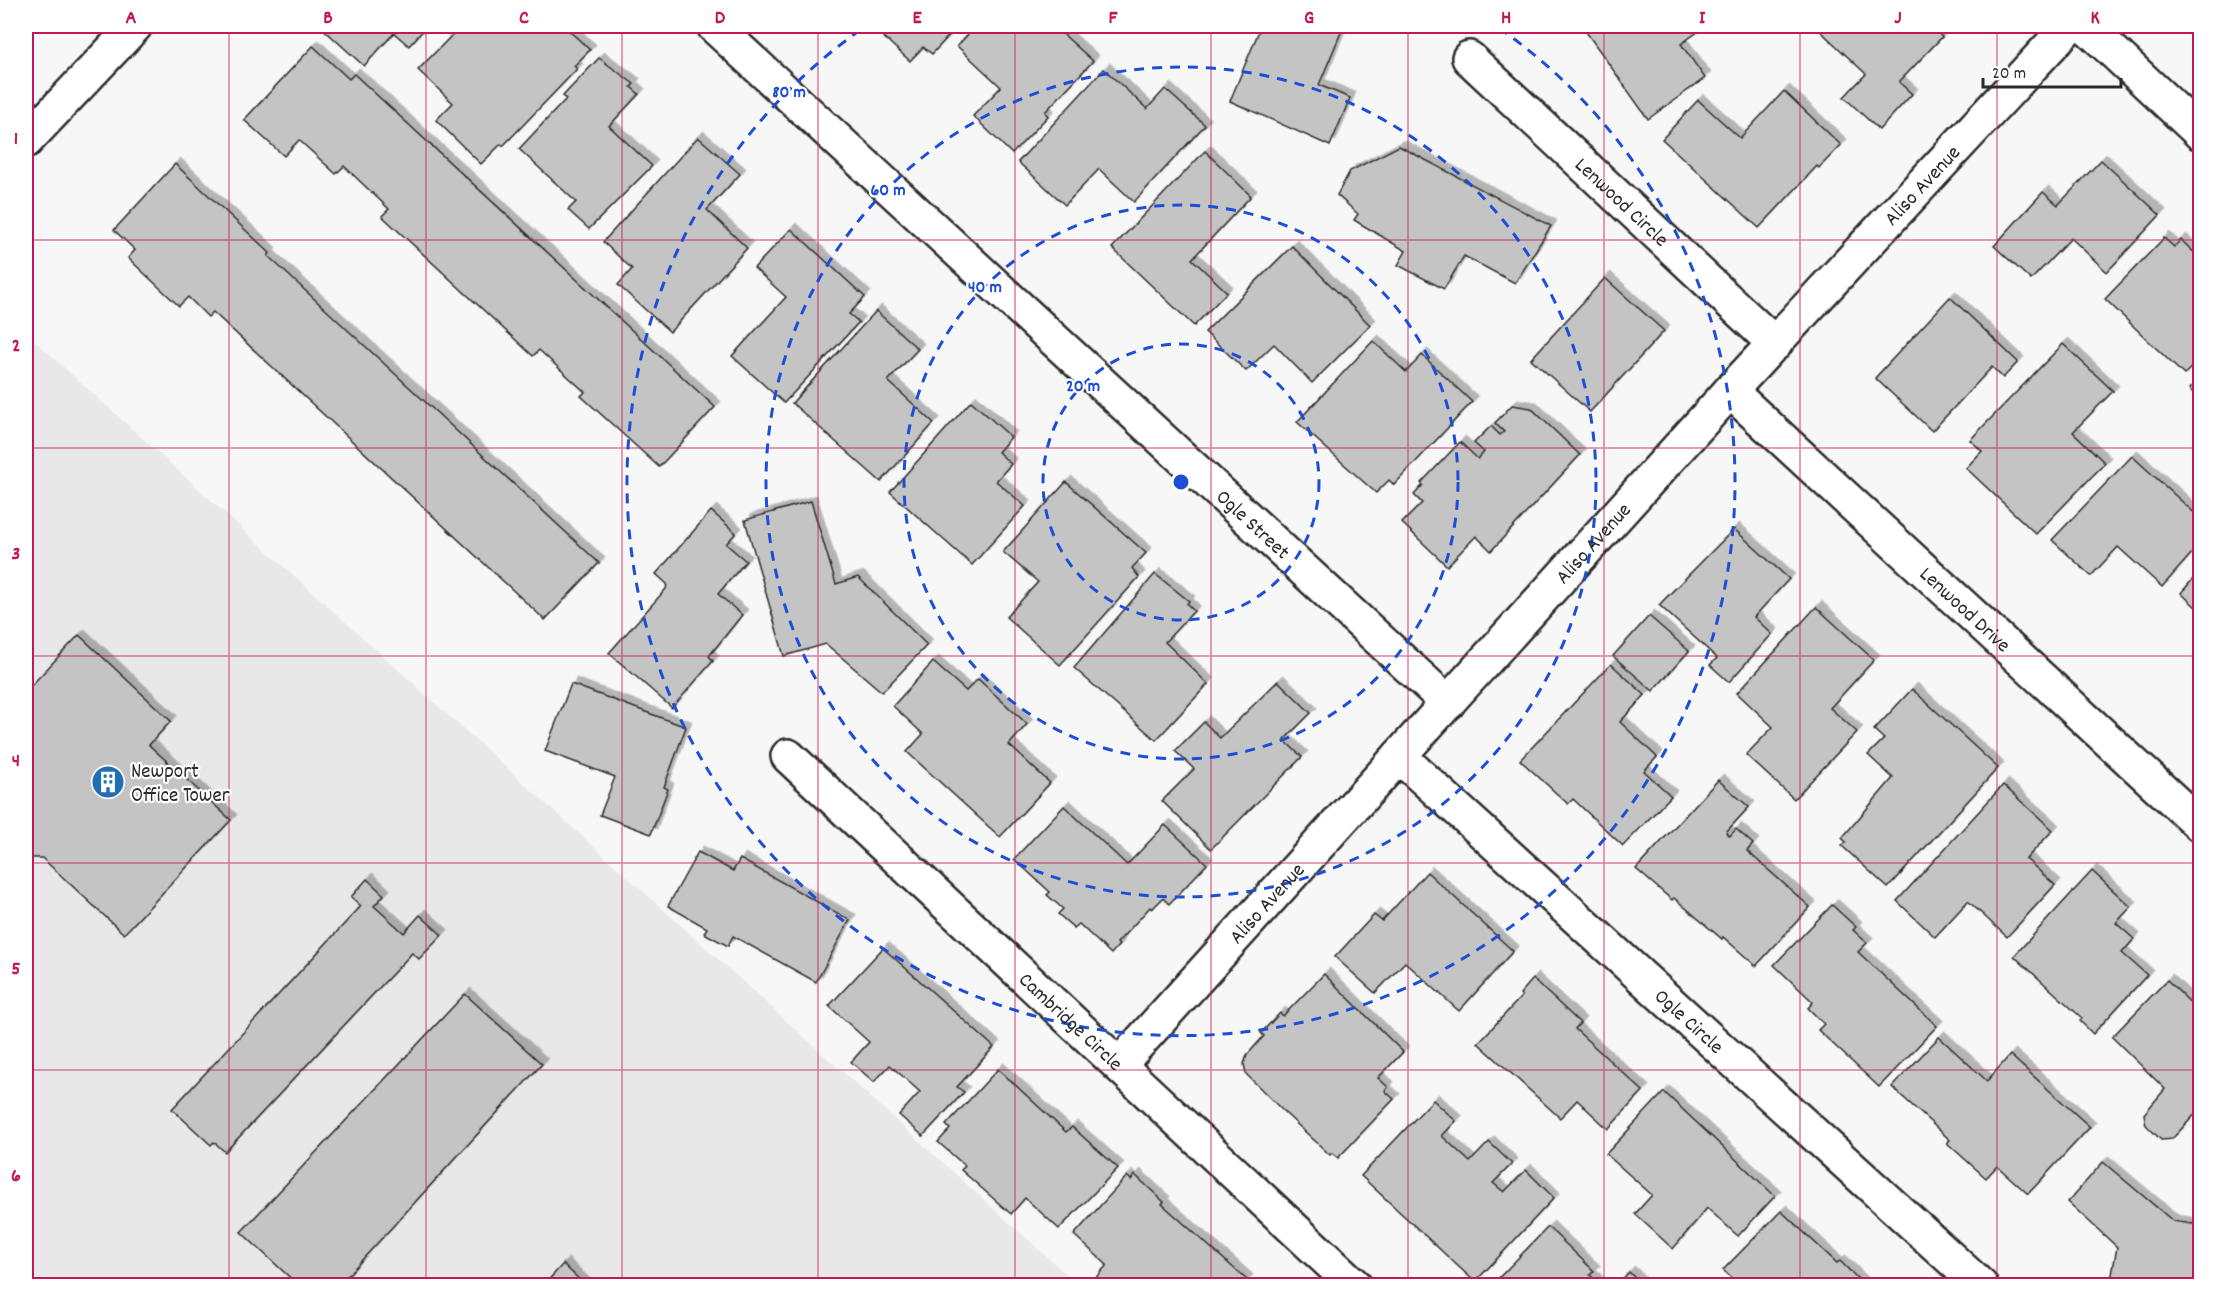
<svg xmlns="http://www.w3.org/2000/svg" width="2226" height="1311" font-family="Dekko,sans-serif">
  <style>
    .built { fill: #e8e8e8 }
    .building { fill: #c4c4c4; stroke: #2b2b2b; stroke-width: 1.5; filter: url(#shadow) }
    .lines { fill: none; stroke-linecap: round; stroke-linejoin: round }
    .minor-casing { stroke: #2b2b2b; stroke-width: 38 }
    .secondary-casing { stroke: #2b2b2b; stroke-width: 38 }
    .minor { stroke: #fff; stroke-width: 33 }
    .secondary { stroke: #fff; stroke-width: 33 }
    .grid { fill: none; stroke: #c2185b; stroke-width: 1.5; stroke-opacity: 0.55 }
    .ring { fill: none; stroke: #1d4ed8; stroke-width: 3; stroke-dasharray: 10 8 }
    .labels { text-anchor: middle; stroke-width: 4.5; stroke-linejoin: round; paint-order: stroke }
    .street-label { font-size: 21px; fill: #2b2b2b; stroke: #fff }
    .poi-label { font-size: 21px; fill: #2b2b2b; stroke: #fff; text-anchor: start }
    .centre { fill: #1d4ed8; stroke: #fff; stroke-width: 3 }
    .ring-label { font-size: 18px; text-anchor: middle; font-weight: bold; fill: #1d4ed8; stroke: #fff; stroke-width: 4.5; stroke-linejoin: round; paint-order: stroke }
    .neatline { fill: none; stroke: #c2185b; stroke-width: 2 }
    .grid-label { font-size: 20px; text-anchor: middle; font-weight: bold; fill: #c2185b }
  </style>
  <defs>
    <filter id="shadow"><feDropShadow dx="5.5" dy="-5.5" stdDeviation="0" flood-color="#0004"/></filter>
  </defs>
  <rect width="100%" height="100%" fill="#f7f7f7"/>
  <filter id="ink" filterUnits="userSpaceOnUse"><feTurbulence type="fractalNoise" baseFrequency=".0167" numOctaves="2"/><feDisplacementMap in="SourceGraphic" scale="12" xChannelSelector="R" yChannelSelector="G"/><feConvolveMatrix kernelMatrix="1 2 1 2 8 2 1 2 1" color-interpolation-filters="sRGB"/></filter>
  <g filter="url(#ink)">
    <path class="built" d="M 26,333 L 1078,1285 L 26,1285 Z"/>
    <g class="building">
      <path d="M 320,26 L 427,26 L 409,46 L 394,33 L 364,66 Z"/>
      <path d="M 461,26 L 564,26 L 590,50 L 574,66 L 577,69 L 503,146 L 501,144 L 481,164 L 436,120 L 453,103 L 418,70 Z"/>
      <path d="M 871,26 L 958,26 L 932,54 L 923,47 L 910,61 Z"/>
      <path d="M 976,26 L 1054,26 L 1093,61 L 1045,112 L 1048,116 L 1012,154 L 973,116 L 1001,87 L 957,46 Z"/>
      <path d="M 1261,26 L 1333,26 L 1342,30 L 1319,85 L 1350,98 L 1330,146 L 1230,101 Z"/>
      <path d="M 1589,26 L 1695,26 L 1699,31 L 1681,44 L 1705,78 L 1648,119 L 1584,29 Z"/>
      <path d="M 1815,26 L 1930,26 L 1942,37 L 1899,82 L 1912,94 L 1879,130 L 1844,97 L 1866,74 Z"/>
      <path d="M 313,46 L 349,79 L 354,74 L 715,407 L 659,467 L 581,396 L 585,392 L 539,350 L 533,356 L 382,216 L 389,209 L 344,166 L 336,174 L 299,140 L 284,156 L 244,120 Z"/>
      <path d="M 599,58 L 634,84 L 631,87 L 639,94 L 609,126 L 652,166 L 589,229 L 568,210 L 576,202 L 519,149 L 566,99 L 563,96 Z"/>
      <path d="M 1104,69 L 1147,109 L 1165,89 L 1205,125 L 1134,202 L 1099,169 L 1065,205 L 1018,162 Z"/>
      <path d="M 1784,91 L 1841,145 L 1819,168 L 1817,166 L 1759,228 L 1662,139 L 1698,100 L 1740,138 Z"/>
      <path d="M 698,137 L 740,174 L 707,210 L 747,248 L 670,332 L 618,285 L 632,269 L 603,242 Z"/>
      <path d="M 1399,146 L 1551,226 L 1515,283 L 1464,256 L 1444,289 L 1398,265 L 1406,251 L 1354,220 L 1358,214 L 1337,195 L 1350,171 Z"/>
      <path d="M 1205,151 L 1251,196 L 1192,259 L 1227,292 L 1194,326 L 1112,248 Z"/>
      <path d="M 2101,160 L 2160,215 L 2107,272 L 2071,238 L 2031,280 L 1994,246 L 2043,192 L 2058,205 Z"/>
      <path d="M 175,164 L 270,253 L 268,256 L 599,563 L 545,620 L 213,312 L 208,317 L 188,297 L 179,306 L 128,258 L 135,250 L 114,230 Z"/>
      <path d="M 791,229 L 865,297 L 849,314 L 859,322 L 784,403 L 732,356 L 786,297 L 754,268 Z"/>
      <path d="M 2164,238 L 2174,247 L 2181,240 L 2200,258 L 2200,358 L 2184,375 L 2105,299 Z"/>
      <path d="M 1292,246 L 1370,325 L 1312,383 L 1274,344 L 1246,371 L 1205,332 Z"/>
      <path d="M 1605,278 L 1664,331 L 1590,412 L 1531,359 Z"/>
      <path d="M 1950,297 L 2018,362 L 2003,378 L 1992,367 L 1932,431 L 1875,378 Z"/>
      <path d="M 876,311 L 918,349 L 888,381 L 934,423 L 881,482 L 792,403 Z"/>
      <path d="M 1373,341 L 1406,372 L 1422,355 L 1472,402 L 1394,485 L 1389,480 L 1376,493 L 1297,422 Z"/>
      <path d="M 2063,344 L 2113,391 L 2073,432 L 2105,463 L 2036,534 L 1966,468 L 1982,451 L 1970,440 Z"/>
      <path d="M 2200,377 L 2200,399 L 2189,389 Z"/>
      <path d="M 971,401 L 1011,437 L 998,452 L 1011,464 L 996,481 L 1025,506 L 972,565 L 890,492 Z"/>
      <path d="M 1512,405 L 1531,408 L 1580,455 L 1491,551 L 1476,536 L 1447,566 L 1402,523 L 1422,503 L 1414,495 L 1423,485 L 1421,483 L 1460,442 L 1478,459 L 1484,452 L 1474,443 L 1491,426 L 1500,435 L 1504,432 L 1495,423 Z"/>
      <path d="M 2132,456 L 2200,518 L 2200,544 L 2162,587 L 2118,547 L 2091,576 L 2052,540 Z"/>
      <path d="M 1066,482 L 1146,553 L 1132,568 L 1139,577 L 1060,665 L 1006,617 L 1038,582 L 1003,552 Z"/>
      <path d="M 811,501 L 836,584 L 858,577 L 927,645 L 882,692 L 826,644 L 784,656 L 745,520 Z"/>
      <path d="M 711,511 L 736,533 L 726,544 L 746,561 L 718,594 L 742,615 L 709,656 L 713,661 L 672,708 L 609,653 L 666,589 L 667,584 L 656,574 Z"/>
      <path d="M 1734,529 L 1789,579 L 1754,617 L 1772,634 L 1729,682 L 1710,665 L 1717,658 L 1659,605 Z"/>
      <path d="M 2200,571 L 2200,611 L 2181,593 Z"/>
      <path d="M 1155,574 L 1189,601 L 1187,604 L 1194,611 L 1165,642 L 1208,684 L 1156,740 L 1074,668 Z"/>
      <path d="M 1816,607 L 1874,660 L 1830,708 L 1857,732 L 1794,799 L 1746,755 L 1773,727 L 1737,693 Z"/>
      <path d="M 1649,616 L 1689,651 L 1653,691 L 1613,656 Z"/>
      <path d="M 79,635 L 171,721 L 149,745 L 231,820 L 124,934 L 42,858 L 26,858 L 26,691 Z"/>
      <path d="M 933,662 L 966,691 L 978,679 L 1027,724 L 1009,745 L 1050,783 L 1000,837 L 907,752 L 923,734 L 893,706 Z"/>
      <path d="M 1611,664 L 1645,695 L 1620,722 L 1657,757 L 1644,771 L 1671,796 L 1623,846 L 1573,799 L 1568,804 L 1520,760 Z"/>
      <path d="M 1278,681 L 1311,713 L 1284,740 L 1302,757 L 1211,849 L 1162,801 L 1194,769 L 1175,751 L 1204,722 L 1220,738 Z"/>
      <path d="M 571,684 L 686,727 L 664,787 L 668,789 L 651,834 L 600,815 L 615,777 L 545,751 Z"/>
      <path d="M 1912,689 L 1998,768 L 1888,888 L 1842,846 L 1846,842 L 1842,838 L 1893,778 L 1868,755 L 1884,739 L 1874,730 Z"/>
      <path d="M 1718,780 L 1749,807 L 1726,832 L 1730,836 L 1736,829 L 1753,844 L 1747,851 L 1810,907 L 1756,966 L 1723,937 L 1722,939 L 1674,898 L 1672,900 L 1636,869 Z"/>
      <path d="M 2003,785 L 2053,830 L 2026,859 L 2055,885 L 2007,937 L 1968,901 L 1935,937 L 1897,901 Z"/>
      <path d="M 1064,806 L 1127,865 L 1165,825 L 1207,864 L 1169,904 L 1163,898 L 1152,909 L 1150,907 L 1117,943 L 1119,945 L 1111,954 L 1079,924 L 1074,928 L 1058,914 L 1063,909 L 1047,895 L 1050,892 L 1014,859 Z"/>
      <path d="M 698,852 L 733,871 L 740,859 L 850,920 L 816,982 L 733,936 L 728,946 L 704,933 L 707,928 L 668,906 Z"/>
      <path d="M 2092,871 L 2131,907 L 2116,923 L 2134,939 L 2122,953 L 2147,975 L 2093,1034 L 2080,1021 L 2082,1018 L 2014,956 Z"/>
      <path d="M 1427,872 L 1513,951 L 1459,1011 L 1405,962 L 1375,993 L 1335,957 L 1374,915 L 1382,921 Z"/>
      <path d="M 367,879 L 384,895 L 374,906 L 404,933 L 420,915 L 442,935 L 419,959 L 412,953 L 225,1152 L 214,1142 L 211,1145 L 172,1109 L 361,906 L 351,897 Z"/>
      <path d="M 1832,905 L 1856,927 L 1853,930 L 1867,943 L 1858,952 L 1937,1026 L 1879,1087 L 1818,1030 L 1824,1024 L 1808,1008 L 1813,1002 L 1774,965 Z"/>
      <path d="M 883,948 L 994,1047 L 957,1087 L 964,1092 L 923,1136 L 899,1115 L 920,1092 L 890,1065 L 874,1082 L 851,1062 L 869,1042 L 829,1006 Z"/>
      <path d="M 1324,974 L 1403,1052 L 1378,1078 L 1388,1087 L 1385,1091 L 1394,1099 L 1338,1158 L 1332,1153 L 1330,1155 L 1285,1113 L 1246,1074 L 1244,1064 L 1247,1055 L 1264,1036 L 1261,1033 L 1280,1013 L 1283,1016 Z"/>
      <path d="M 1533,979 L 1580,1023 L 1575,1029 L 1643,1091 L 1608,1129 L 1577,1100 L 1560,1118 L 1478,1043 L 1522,996 L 1520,994 Z"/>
      <path d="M 2167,980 L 2200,1012 L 2200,1109 L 2172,1139 L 2161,1140 L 2146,1125 L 2144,1114 L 2165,1089 L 2112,1037 Z"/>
      <path d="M 465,994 L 542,1064 L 338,1286 L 299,1286 L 241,1232 Z"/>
      <path d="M 1939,1037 L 1987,1081 L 2010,1055 L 2090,1127 L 2028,1194 L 1997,1166 L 1986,1178 L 1947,1143 L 1950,1140 L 1892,1087 Z"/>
      <path d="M 998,1069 L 1066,1132 L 1072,1127 L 1118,1168 L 1059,1229 L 1025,1198 L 1011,1214 L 961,1170 L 965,1166 L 938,1142 L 950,1129 L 946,1125 Z"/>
      <path d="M 1664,1092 L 1775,1196 L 1738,1236 L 1707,1208 L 1673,1249 L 1635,1214 L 1652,1195 L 1606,1154 Z"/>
      <path d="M 1433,1100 L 1456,1121 L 1442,1136 L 1470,1162 L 1489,1142 L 1512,1164 L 1493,1183 L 1504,1192 L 1526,1170 L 1554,1198 L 1475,1282 L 1361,1176 Z"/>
      <path d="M 2103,1162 L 2173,1221 L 2200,1225 L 2200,1286 L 2138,1286 L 2111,1280 L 2117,1247 L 2068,1202 Z"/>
      <path d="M 1135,1175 L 1164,1202 L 1162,1204 L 1247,1280 L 1242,1286 L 1093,1286 L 1091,1283 L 1107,1265 L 1074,1235 L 1127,1176 L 1131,1180 Z"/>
      <path d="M 1781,1211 L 1837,1263 L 1840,1261 L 1865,1286 L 1739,1286 L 1723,1270 Z"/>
      <path d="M 1548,1227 L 1594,1271 L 1590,1275 L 1601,1286 L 1491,1286 Z"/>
      <path d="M 563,1264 L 586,1286 L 543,1286 Z"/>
      <path d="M 1629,1272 L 1643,1286 L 1616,1286 Z"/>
    </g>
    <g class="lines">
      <g class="minor-casing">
        <g id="minor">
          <path id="s1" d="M 714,26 L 1448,703"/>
          <path d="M 2086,26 L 2200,133"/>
          <path id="s2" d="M 1469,58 L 1775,344"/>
          <path id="s3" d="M 1730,391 L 2200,825"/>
          <path id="s4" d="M 788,756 L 1355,1286"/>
          <path id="s5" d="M 1399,756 L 1981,1286"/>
          <path id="s6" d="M 1119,1065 L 1730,391 L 2069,26"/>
        </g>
      </g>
      <g class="secondary-casing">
        <path id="secondary" d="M 26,141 L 135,26"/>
      </g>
      <use href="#minor" class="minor"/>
      <use href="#secondary" class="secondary"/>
    </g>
  </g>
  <path class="grid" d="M 229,26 L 229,1286M 426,26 L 426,1286M 622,26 L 622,1286M 818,26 L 818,1286M 1015,26 L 1015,1286M 1211,26 L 1211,1286M 1408,26 L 1408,1286M 1604,26 L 1604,1286M 1800,26 L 1800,1286M 1997,26 L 1997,1286M 26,240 L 2200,240M 26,448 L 2200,448M 26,656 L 2200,656M 26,863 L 2200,863M 26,1070 L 2200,1070"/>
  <g class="ring">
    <circle cx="1181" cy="482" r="138"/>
    <circle cx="1181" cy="482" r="277"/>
    <circle cx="1181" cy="482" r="415"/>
    <path d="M1499 28A554 554 0 1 1 863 28"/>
  </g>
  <defs>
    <g id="building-disc" transform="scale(1.725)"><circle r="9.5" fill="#1f6fb2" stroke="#fff"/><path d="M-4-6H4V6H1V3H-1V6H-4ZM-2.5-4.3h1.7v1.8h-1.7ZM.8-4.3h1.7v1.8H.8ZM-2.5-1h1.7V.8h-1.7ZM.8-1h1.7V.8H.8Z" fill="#fff"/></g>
  </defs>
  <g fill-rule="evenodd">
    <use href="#building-disc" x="108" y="782"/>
  </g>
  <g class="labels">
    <g class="street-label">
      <text dy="7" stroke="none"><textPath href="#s6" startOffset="1191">Aliso Avenue</textPath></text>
      <text dy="7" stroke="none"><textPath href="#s2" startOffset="210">Lenwood Circle</textPath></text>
      <text dy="7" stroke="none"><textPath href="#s1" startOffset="734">Ogle Street</textPath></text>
      <text dy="7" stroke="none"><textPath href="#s6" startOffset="705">Aliso Avenue</textPath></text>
      <text dy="7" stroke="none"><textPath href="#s3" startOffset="321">Lenwood Drive</textPath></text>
      <text dy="7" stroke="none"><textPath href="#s6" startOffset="219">Aliso Avenue</textPath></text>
      <text dy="7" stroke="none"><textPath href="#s4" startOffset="388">Cambridge Circle</textPath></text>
      <text dy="7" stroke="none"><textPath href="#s5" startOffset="393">Ogle Circle</textPath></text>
    </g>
    <g class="poi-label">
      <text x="131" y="777">Newport<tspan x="131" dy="24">Office Tower</tspan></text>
    </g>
  </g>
  <circle cx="1181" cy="482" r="9" class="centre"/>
  <g class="ring-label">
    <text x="789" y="97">80 m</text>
    <text x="888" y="195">60 m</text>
    <text x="985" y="292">40 m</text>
    <text x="1083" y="391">20 m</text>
  </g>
  <rect width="2226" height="1311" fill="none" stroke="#fff" stroke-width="66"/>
  <path d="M1983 78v9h138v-9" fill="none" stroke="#2b2b2b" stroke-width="3"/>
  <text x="1992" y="78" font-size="18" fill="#2b2b2b" stroke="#ffffff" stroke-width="4.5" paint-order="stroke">20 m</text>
  <rect x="33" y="33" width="2160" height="1245" class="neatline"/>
  <g class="grid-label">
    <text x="131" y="23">A</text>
    <text x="328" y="23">B</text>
    <text x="524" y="23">C</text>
    <text x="720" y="23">D</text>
    <text x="917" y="23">E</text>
    <text x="1113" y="23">F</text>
    <text x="1309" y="23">G</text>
    <text x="1506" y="23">H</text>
    <text x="1702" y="23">I</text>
    <text x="1898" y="23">J</text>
    <text x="2095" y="23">K</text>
    <text x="16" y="144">1</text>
    <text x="16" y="351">2</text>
    <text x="16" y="559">3</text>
    <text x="16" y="766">4</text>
    <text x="16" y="974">5</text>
    <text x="16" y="1181">6</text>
  </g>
</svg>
